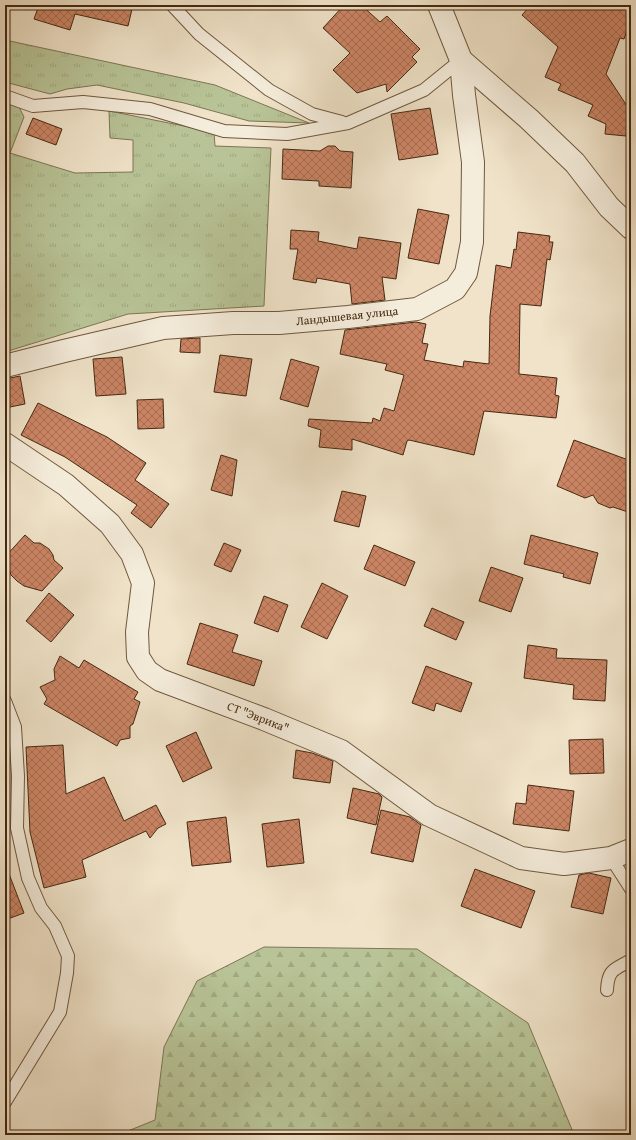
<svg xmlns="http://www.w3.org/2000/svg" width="636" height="1140" font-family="'Gentium Book Plus',serif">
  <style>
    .grass { fill: url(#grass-tufts); stroke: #7e7654 }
    .forest { fill: url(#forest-firs); stroke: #7e7654 }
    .building { fill: url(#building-cross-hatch); stroke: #452910 }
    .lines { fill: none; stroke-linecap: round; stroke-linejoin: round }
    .service-casing { stroke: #70583e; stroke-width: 14 }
    .minor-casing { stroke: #70583e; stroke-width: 24 }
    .tertiary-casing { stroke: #70583e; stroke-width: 24 }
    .service { stroke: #f5eddc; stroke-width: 12 }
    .minor { stroke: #f5eddc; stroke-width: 22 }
    .tertiary { stroke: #f5eddc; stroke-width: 22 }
    .labels { text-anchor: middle; stroke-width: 3; stroke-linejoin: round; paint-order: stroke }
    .street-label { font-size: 12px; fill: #452910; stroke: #f5eddc }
  </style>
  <defs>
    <pattern id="grass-tufts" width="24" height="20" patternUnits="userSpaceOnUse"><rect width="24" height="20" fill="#b8c497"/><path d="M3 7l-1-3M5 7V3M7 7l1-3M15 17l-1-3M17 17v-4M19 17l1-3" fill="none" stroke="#a0a881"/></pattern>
    <pattern id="forest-firs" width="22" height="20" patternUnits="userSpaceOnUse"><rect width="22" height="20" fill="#b8c497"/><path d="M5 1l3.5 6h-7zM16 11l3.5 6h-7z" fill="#a0a881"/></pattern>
    <pattern id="building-cross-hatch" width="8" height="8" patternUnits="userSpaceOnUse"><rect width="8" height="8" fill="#cc8565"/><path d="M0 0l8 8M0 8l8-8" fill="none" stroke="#a76d52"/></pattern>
  </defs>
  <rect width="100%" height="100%" fill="#f0e3c9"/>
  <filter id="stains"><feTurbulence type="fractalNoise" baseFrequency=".005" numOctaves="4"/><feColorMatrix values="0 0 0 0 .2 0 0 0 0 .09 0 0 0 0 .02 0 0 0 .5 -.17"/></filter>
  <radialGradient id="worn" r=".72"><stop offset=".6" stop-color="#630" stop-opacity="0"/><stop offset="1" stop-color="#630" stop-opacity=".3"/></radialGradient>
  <g class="grass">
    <path d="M 5,40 L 215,85 L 309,123 L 249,121 L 184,103 L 97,85 L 67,89 L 50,94 L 5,82 Z"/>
    <path d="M 5,103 L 19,107 L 24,117 L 10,153 L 75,173 L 133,172 L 133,140 L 110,138 L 109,111 L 214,132 L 215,146 L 271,148 L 264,306 L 128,314 L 5,352 Z"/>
  </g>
  <path class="forest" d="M 264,947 L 417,949 L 528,1023 L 573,1132 L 577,1135 L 118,1135 L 155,1120 L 164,1047 L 197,981 Z"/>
  <g class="building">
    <path d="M 39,5 L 65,5 L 70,7 L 70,5 L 133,5 L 128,26 L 75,14 L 70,30 L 34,19 Z"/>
    <path d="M 344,5 L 361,5 L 380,22 L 387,16 L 420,49 L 412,57 L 417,62 L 387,92 L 386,84 L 357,93 L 333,70 L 350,53 L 323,28 Z"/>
    <path d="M 531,5 L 631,5 L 631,18 L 624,39 L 620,38 L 606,74 L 629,109 L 626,136 L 605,134 L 606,124 L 588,116 L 593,105 L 558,90 L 561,84 L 545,77 L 558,47 L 522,15 Z"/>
    <path d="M 430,108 L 438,154 L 399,160 L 391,114 Z"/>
    <path d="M 33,118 L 62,129 L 56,145 L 26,134 Z"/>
    <path d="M 328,146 L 335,146 L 340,151 L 353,152 L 351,188 L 319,186 L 319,181 L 282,179 L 283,149 L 320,151 Z"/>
    <path d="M 418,209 L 449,215 L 439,264 L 408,258 Z"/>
    <path d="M 291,230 L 319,232 L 318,241 L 357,249 L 359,237 L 401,243 L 396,279 L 382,277 L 385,300 L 352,304 L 350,284 L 317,278 L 316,283 L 293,279 L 298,249 L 290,249 Z"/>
    <path d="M 518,232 L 550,236 L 549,242 L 553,242 L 550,260 L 547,259 L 541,306 L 520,304 L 519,374 L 557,378 L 555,395 L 559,396 L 556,418 L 484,411 L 474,455 L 409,440 L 407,441 L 403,455 L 352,439 L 352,450 L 319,447 L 321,430 L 308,426 L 309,419 L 372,423 L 373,418 L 380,421 L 384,408 L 394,411 L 404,375 L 385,370 L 387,364 L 340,354 L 345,330 L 416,322 L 426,324 L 422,343 L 428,344 L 424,360 L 463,367 L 464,361 L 489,364 L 490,316 L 496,265 L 511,268 L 514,249 L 516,250 Z"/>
    <path d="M 200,338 L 200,353 L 180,352 L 181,339 Z"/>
    <path d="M 220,355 L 252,359 L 246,396 L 214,392 Z"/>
    <path d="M 122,357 L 126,394 L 96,396 L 93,359 Z"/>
    <path d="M 291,359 L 319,367 L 308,407 L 280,399 Z"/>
    <path d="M 20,376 L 25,404 L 5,408 L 5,379 Z"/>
    <path d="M 163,399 L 164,428 L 138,429 L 137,400 Z"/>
    <path d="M 38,403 L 107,437 L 146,463 L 135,480 L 169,504 L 151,528 L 131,513 L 137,505 L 65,457 L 21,435 Z"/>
    <path d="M 574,440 L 631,461 L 631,513 L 613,507 L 610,508 L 598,503 L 593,495 L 585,498 L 557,486 Z"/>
    <path d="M 221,455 L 237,460 L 232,496 L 211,490 Z"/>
    <path d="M 342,491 L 366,496 L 359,527 L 334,521 Z"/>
    <path d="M 25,535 L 34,543 L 40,543 L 49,549 L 53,555 L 54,560 L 63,568 L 42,591 L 24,586 L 17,581 L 11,575 L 5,557 Z"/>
    <path d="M 531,535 L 598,553 L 590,584 L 563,577 L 564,574 L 524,564 Z"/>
    <path d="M 224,543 L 241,550 L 231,572 L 214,565 Z"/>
    <path d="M 374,545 L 415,562 L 405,586 L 364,569 Z"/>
    <path d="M 491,567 L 523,578 L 511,612 L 479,601 Z"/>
    <path d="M 322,583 L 348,596 L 327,639 L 301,627 Z"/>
    <path d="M 49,593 L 74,615 L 51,642 L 26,621 Z"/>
    <path d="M 264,596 L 288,605 L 278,632 L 254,623 Z"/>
    <path d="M 432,608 L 464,622 L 456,640 L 424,626 Z"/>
    <path d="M 200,623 L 238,635 L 232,652 L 262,661 L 254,686 L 187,664 Z"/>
    <path d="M 528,645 L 557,649 L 556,658 L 607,660 L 605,701 L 573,699 L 574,685 L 524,678 Z"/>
    <path d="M 60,656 L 79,668 L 84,660 L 138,692 L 134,699 L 140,702 L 133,724 L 130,726 L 130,738 L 120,740 L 117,746 L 44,704 L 47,699 L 40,687 L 55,680 L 54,669 Z"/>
    <path d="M 426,666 L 472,683 L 461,712 L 436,703 L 434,711 L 412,703 Z"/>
    <path d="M 196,732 L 212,768 L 183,782 L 166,746 Z"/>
    <path d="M 603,739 L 604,773 L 570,774 L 569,740 Z"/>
    <path d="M 63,745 L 66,794 L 104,777 L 124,821 L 156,805 L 166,824 L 158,828 L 150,838 L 146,831 L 82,860 L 86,877 L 44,888 L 30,832 L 26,747 Z"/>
    <path d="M 296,750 L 312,753 L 333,761 L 330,783 L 293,778 Z"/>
    <path d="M 528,785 L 574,791 L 569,831 L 513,824 L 516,803 L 526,804 Z"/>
    <path d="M 353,788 L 379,794 L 382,797 L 376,825 L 347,818 Z"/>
    <path d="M 381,810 L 410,817 L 421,825 L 413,862 L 371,853 Z"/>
    <path d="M 226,817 L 231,862 L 192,866 L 187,822 Z"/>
    <path d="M 299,819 L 304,863 L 267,867 L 262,824 Z"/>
    <path d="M 6,866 L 24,913 L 5,920 L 5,867 Z"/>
    <path d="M 475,869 L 535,891 L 521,928 L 461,906 Z"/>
    <path d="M 589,873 L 611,878 L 603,914 L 571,907 L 579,875 Z"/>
  </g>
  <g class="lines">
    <g class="service-casing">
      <g id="service">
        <path d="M 172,5 L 199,34 L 269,90 L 312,114 L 342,122"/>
        <path d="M 5,96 L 33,106 L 83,102 L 150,109 L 224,131 L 287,134 L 348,123 L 424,90 L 461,60"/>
        <path d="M 5,701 L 15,727 L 18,776 L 17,828 L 28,878 L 41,908 L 55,926 L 68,956 L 67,973 L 60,1012 L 5,1102"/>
        <path d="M 611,858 L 631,889"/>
        <path d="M 607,990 C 608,968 615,970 631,960"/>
      </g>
    </g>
    <g class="minor-casing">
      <g id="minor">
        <path d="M 5,366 L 64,351 L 163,328 L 233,323 L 279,323 L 348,317 L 417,309 L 455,289 L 466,273 L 472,242 L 473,162 L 464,95 L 461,60"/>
        <path d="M 5,444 L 66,485 L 110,524 L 132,554 L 143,583 L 137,632 L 138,657 L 147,671 L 160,680 L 264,719 L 341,751 L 429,815 L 521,858 L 564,864 L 611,858 L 631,850"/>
      </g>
    </g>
    <g class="tertiary-casing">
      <path id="tertiary" d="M 439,5 L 461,60 L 529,119 L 575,163 L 609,207 L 631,228"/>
    </g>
    <use href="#service" class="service"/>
    <use href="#minor" class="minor"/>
    <use href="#tertiary" class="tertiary"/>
  </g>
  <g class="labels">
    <g class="street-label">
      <text transform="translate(347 316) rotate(-6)" y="4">Ландышевая улица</text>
      <text transform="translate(258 717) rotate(21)" y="4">СТ "Эврика"</text>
    </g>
  </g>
  <rect width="636" height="1140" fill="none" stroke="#f0e3c9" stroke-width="20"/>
  <rect x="6" y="6" width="624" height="1128" fill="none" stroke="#452910" stroke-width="2"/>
  <rect x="10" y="10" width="616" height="1120" fill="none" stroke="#452910"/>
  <rect width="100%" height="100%" filter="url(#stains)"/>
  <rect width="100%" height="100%" fill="url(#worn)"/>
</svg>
